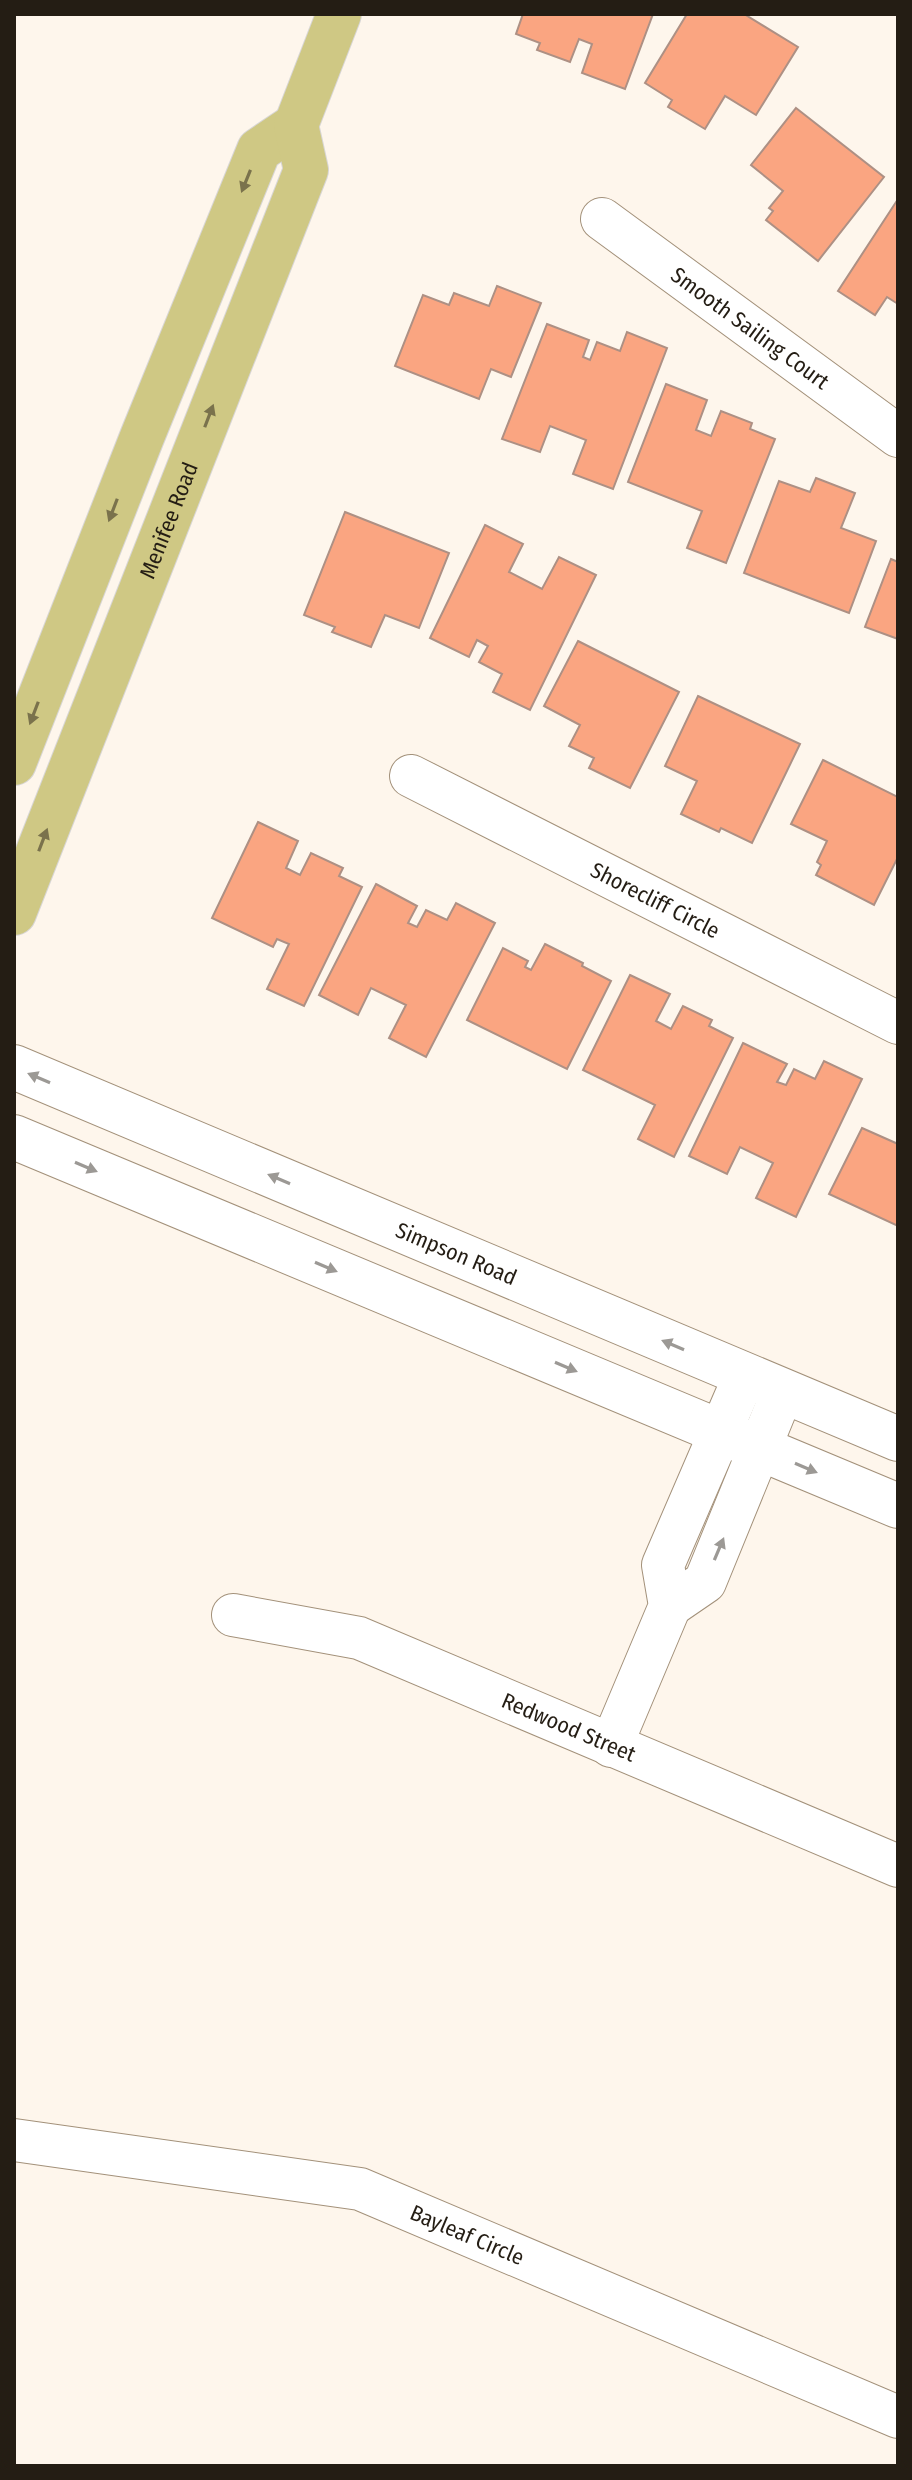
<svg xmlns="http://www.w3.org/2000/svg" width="912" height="2480" font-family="'Fira Sans Condensed',sans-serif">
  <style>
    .building { fill: #faa581; stroke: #ad9084; stroke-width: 2 }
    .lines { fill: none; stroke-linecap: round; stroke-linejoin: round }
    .minor-casing { stroke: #a3917a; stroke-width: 44 }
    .secondary-casing { stroke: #a3917a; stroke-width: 46 }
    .primary-casing { stroke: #d8d6d5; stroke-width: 46 }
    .minor { stroke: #fff; stroke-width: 42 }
    .secondary { stroke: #fff; stroke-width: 44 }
    .primary { stroke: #cfc884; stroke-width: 44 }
    .oneway { fill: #7a724c }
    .oneway2 { fill: #9c9995 }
    .labels { text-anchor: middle; stroke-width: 6; stroke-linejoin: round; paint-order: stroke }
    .street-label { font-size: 22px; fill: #241d14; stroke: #fff }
  </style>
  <rect width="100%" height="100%" fill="#fef6ec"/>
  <g class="building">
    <path d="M 523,14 L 653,14 L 625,89 L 582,73 L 592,44 L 579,39 L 570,62 L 537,50 L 540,43 L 516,34 Z"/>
    <path d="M 687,14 L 744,14 L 798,47 L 756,115 L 725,96 L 705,129 L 668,107 L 672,100 L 645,83 Z"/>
    <path d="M 796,108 L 884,177 L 818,261 L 766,220 L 773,211 L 769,208 L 783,191 L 751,165 Z"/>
    <path d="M 898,199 L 898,304 L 887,297 L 875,315 L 838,291 Z"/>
    <path d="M 497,286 L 541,303 L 511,377 L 491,369 L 479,399 L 395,366 L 423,295 L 449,305 L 454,293 L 489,306 Z"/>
    <path d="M 547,324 L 589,340 L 583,357 L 590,360 L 597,342 L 620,351 L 627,332 L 667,348 L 613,489 L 573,474 L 586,440 L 550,426 L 540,452 L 502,439 Z"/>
    <path d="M 666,384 L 707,400 L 696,430 L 711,436 L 721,411 L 752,423 L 750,429 L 775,439 L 726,563 L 687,548 L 702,511 L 628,482 Z"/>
    <path d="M 816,478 L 855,493 L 841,528 L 876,541 L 849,613 L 744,573 L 779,481 L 810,492 Z"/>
    <path d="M 345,512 L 449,553 L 419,628 L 385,615 L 371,647 L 332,632 L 335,627 L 304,615 Z"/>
    <path d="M 485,525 L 523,544 L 509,572 L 542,589 L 559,557 L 596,575 L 530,710 L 493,692 L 502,674 L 479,662 L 488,646 L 477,640 L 469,657 L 430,638 Z"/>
    <path d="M 891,559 L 898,562 L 898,639 L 865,627 Z"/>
    <path d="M 578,641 L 679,692 L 630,788 L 589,768 L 594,758 L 569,746 L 580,725 L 544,706 Z"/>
    <path d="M 698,696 L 800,744 L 752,843 L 721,828 L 719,832 L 681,814 L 697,781 L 665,766 Z"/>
    <path d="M 823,760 L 898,797 L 898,857 L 874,905 L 816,875 L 821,865 L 817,862 L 827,841 L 791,824 Z"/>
    <path d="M 258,822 L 298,841 L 286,868 L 300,875 L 311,853 L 343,868 L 339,876 L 362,887 L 304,1006 L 267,989 L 289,944 L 277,939 L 273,947 L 212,918 Z"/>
    <path d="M 376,884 L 417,906 L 408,923 L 417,927 L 426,910 L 447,920 L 456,903 L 495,923 L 426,1057 L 389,1038 L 406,1005 L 371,988 L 358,1015 L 319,995 Z"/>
    <path d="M 545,944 L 583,963 L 582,966 L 611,981 L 567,1069 L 467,1020 L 503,948 L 528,961 L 525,967 L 531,970 Z"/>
    <path d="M 630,975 L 670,994 L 656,1021 L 671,1029 L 683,1006 L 712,1020 L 709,1026 L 733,1038 L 674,1157 L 638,1139 L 655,1105 L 583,1070 Z"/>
    <path d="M 743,1043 L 787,1064 L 777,1082 L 786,1085 L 794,1069 L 815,1079 L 824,1061 L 862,1079 L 796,1217 L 756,1198 L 773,1163 L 740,1147 L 727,1174 L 689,1156 Z"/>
    <path d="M 862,1128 L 898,1144 L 898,1226 L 829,1194 Z"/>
  </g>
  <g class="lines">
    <g class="minor-casing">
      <g id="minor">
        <path id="s1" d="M 602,219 L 898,436"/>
        <path id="s2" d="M 411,776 L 898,1023"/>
        <path d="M 670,1606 L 705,1582 L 783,1391"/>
        <path id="s3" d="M 233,1615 L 359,1638 L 898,1866"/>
        <path d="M 611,1746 L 670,1606 L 663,1565 L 745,1375"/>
        <path id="s4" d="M 14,2140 L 360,2189 L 898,2417"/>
      </g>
    </g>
    <g class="secondary-casing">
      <g id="secondary">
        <path id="s5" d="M 14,1067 L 898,1439"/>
        <path d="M 14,1137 L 898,1506"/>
      </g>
    </g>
    <g class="primary-casing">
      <g id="primary">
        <path d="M 14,763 L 142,437 L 259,150 L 296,125"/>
        <path id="s6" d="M 14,913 L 306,170 L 296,125 L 339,14"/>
      </g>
    </g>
    <use href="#minor" class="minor"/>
    <use href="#secondary" class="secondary"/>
    <use href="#primary" class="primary"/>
  </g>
  <defs><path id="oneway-solid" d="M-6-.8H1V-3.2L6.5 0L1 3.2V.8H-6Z" transform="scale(2)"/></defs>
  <g class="oneway">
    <use href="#oneway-solid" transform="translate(246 181) rotate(112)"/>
    <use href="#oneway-solid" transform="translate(209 416) rotate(-69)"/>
    <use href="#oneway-solid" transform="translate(113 510) rotate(111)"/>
    <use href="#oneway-solid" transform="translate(34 713) rotate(111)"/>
    <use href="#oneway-solid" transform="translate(43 840) rotate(-69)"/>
  </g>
  <g class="oneway2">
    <use href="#oneway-solid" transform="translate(39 1078) rotate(-157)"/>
    <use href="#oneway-solid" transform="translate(86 1167) rotate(23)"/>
    <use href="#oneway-solid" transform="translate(279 1179) rotate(-157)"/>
    <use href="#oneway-solid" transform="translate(326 1267) rotate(23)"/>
    <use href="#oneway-solid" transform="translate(673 1345) rotate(-157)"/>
    <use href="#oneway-solid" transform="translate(566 1367) rotate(23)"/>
    <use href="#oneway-solid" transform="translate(806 1468) rotate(23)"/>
    <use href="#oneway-solid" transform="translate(719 1549) rotate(-67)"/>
  </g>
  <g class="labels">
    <g class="street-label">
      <text dy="8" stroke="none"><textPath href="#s1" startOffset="184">Smooth Sailing Court</textPath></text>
      <text dy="8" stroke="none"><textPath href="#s6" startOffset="422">Menifee Road</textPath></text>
      <text dy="8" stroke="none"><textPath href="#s2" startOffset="274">Shorecliff Circle</textPath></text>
      <text dy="8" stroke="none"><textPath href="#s5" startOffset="480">Simpson Road</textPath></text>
      <text dy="8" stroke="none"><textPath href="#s3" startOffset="356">Redwood Street</textPath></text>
      <text dy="8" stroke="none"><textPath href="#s4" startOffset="466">Bayleaf Circle</textPath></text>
    </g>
  </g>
  <rect width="912" height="2480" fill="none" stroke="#241d14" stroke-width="32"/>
</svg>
